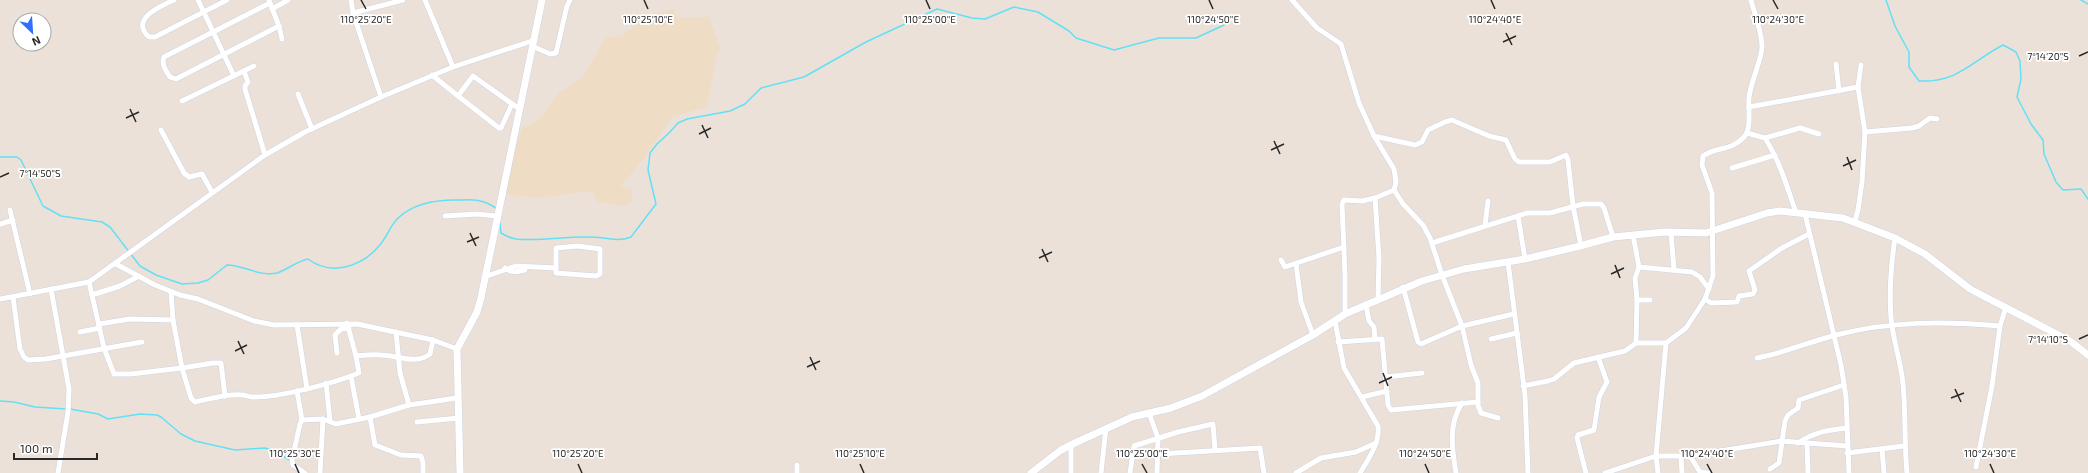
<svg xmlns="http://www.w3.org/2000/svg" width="2088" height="473" font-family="'Exo 2',sans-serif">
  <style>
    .education { fill: #efdcc5 }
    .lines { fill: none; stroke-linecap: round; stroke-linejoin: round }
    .stream { stroke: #62e0f6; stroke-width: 1.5 }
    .street-casing { stroke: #cdd3e2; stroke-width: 6 }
    .secondary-casing { stroke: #cdd3e2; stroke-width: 8 }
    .street { stroke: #fff; stroke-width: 5 }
    .secondary { stroke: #fff; stroke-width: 7 }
    .ticks { fill: none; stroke: #282828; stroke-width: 1.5 }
    .ticks-label { font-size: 10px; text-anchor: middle; fill: #282828; stroke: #fff; stroke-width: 3.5; stroke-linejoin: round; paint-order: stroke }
  </style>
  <rect width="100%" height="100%" fill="#ece1d8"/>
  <path class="education" d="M 674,9 L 676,17 L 709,17 L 720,48 L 716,58 L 707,107 L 672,117 L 642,161 L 621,186 L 632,189 L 632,201 L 623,206 L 598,202 L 592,191 L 537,198 L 505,194 L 515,148 L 522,128 L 534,123 L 544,113 L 559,93 L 583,77 L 605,38 L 622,35 L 633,27 L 659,13 Z"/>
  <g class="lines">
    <g class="stream">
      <path d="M 1886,0 L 1895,26 L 1909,52 L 1909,67 L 1919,81 C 1958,83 1972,61 2003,45 L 2016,52 L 2020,61 L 2021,79 L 2017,97 L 2031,124 L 2043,140 L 2044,154 L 2056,182 L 2063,190 L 2081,189 L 2088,199"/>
      <path d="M 2081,0 L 2088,4"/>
      <path d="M 0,157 L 17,157 L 21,160 L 43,206 L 61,216 L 102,222 L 110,227 L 140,266 L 156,275 L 182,284 L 198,283 L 208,280 L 227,265 C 243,265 260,277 277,273 C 287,270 295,262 308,259 C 332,277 362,266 379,246 C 387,237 390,226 398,218 C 414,203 435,200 455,200 C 473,200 480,198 496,208"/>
      <path d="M 500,223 L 501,233 C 506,236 510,238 516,239 C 545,242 574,234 603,238 C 613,239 622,241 631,237 L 656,204 L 648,170 L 650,153 L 657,144 L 669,133 L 678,123 L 687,119 L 730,111 L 745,104 L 761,88 L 804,77 L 866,42 L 937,9 L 972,18 L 985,19 L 1014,7 L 1038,12 L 1069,31 L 1076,38 L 1114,50 L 1159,38 L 1196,38 L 1224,25"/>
      <path d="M 0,401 L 14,402 L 35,407 L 66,409"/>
      <path d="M 70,409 L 98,414 L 108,419 L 140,414 L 157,415 L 161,417 L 181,434 L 195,441 L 235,450 L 265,448 L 275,451 L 291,461"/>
    </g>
    <g class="street-casing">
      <g id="street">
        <path d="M 174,0 C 161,6 129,19 149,37 L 155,37 L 227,0"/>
        <path d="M 198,0 L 234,76"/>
        <path d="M 269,0 L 270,3 L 164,57 C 161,64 166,71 170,77 L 176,79 L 279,26 L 270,3"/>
        <path d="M 351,0 L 353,13 L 403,0"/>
        <path d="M 425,0 L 453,67 L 532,41"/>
        <path d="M 1292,0 L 1317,28 L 1341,44 L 1359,103 L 1374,136 L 1394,169 L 1396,182 L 1394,190 L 1375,198 L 1362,201 L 1344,200 L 1342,204 L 1345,275 L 1345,314"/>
        <path d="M 272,9 L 288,0"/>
        <path d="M 353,13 L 381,97 L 453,67"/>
        <path d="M 279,26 L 282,39"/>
        <path d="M 532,46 L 550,54 L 556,53 L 567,6 L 570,0"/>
        <path d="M 1836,64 L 1839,91"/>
        <path d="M 244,71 L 248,82 L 245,86 L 245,89 L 265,155"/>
        <path d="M 432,75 L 458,96 L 473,76 L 518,108"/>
        <path d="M 298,94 L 312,129"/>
        <path d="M 458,96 L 499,128 L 501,128 L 512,104"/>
        <path d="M 182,101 L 254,66"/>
        <path d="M 1749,107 L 1858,87"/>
        <path d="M 161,130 L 184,173 L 189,177 L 202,174 L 212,192"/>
        <path d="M 1865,132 L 1912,128 L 1919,126 L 1930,118 L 1937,119"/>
        <path d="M 1747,133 L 1765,138 C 1780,162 1787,186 1796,213"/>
        <path d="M 1374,136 L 1415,145 L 1422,142 L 1428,130 L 1445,122 L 1452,120 L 1489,136 L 1506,140 L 1515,159 L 1519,162 L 1550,162 L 1566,155 L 1568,160 L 1573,206 L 1581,246"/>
        <path d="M 1765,138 L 1800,128 L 1819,134"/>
        <path d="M 1732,168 L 1775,155"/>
        <path d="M 1394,190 L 1403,204 L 1423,225 L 1430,238 L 1442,275 L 1462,326 L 1471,365 L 1478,383 L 1478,405 L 1481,413 L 1498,418"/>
        <path d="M 1375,198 L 1379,258 L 1378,299"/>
        <path d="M 10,210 L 30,294"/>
        <path d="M 1805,214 L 1841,365 L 1846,397 L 1849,473"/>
        <path d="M 445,216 L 477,214 L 496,216"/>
        <path d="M 1518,216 L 1525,259"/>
        <path d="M 1855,221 L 1858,210 L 1862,182 L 1865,132 L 1858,87 L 1861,65"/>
        <path d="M 0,224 L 13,220"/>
        <path d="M 1485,225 L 1488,201"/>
        <path d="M 1671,233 L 1674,270"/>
        <path d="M 1895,238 C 1891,265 1889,291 1891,318 C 1893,340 1901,362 1903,384 C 1906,414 1904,443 1907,473"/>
        <path d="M 1432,243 L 1527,213 L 1550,213 L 1583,204 L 1601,204 L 1604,208 L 1613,237"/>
        <path d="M 578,246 L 600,249 L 600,274 L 596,276 L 556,273 L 556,248 Z"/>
        <path d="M 1281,260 L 1285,267 L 1344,247"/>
        <path d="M 1508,262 L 1525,395 L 1528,473"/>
        <path d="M 116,264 L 155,285 L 180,295 L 198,299 L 254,321 L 274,325 L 357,324 L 433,340 L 457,349"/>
        <path d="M 1296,264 L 1301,302 L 1313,335"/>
        <path d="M 1639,267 L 1692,272 L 1700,277 L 1709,289"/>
        <path d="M 505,268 C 511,273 517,272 525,270 L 525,266"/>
        <path d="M 484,277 L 516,266 L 556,268"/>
        <path d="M 89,282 L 104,348 L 114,374 L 131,374 L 182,368 L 191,398 L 195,402 C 209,399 228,393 243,395 C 246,395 249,397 252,397 C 279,398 334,383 359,373 L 356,356"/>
        <path d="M 1403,287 L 1418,342 L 1421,344 L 1462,326 L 1514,314"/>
        <path d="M 51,289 L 69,389 L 68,412 L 58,473"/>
        <path d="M 171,292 L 173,320"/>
        <path d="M 92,295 L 120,286 L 139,276"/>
        <path d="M 13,297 L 20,349 L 24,357 L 28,360 L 46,359 L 142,342"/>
        <path d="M 0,299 L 89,282 L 265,155 L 305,132 L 381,97"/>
        <path d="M 1705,299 L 1711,303 L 1737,302 L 1739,296 L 1753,294 L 1755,290 L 1749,271 L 1782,248 L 1809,234"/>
        <path d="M 1637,300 L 1650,300"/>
        <path d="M 1366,305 L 1369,321 L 1374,327 L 1375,339"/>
        <path d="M 1335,321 L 1344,368 L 1378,426 C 1380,444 1368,459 1360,473"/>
        <path d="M 347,323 L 356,356 C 365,355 373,354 381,355 C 395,355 418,365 430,354 L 433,340"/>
        <path d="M 99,324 L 130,319 L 173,320 L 182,368 L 213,363 L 221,363 L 225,396"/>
        <path d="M 297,325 L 307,389"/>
        <path d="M 80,332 L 100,328"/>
        <path d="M 396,332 L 400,373 L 409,405"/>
        <path d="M 1491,339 L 1517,333"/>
        <path d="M 1338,342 L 1382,339 L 1388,405 L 1391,410 L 1478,402"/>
        <path d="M 1636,343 L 1666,343"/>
        <path d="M 337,353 L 335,335 L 341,329 L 349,328"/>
        <path d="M 1757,358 C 1784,353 1809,342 1836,335 C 1891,321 1944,321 2000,326"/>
        <path d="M 351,376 L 359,419"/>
        <path d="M 1386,377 L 1422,373"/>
        <path d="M 326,383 L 330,421"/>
        <path d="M 1523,386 L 1548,381 L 1554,379 L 1574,363 L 1625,351 L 1636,343 L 1637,300 L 1635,278 L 1639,267 L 1633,235"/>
        <path d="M 297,391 L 302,420 L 323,419 L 336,424 L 370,417 L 409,405 L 457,398"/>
        <path d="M 1362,397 L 1387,391"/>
        <path d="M 1149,413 L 1158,438 L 1157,473"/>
        <path d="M 370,417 L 375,445 L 401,455 L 421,456 L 423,463 L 423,473"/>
        <path d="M 302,420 L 300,424 L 292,460 L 293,465 L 305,473"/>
        <path d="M 417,422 L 459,418"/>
        <path d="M 1798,443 C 1814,432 1828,430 1847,428"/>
        <path d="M 1807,444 L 1808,473"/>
        <path d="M 1882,449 L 1884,473"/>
        <path d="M 1847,453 L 1904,446"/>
        <path d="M 1159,454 L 1260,448 L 1264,473"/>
        <path d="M 1690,456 L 1700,472 L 1708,473"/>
        <path d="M 1681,457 L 1682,473"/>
        <path d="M 797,465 L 797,473"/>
        <path d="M 1976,467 L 1992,386 L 2000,326 L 2006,307"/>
        <path d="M 1770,469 L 1779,463 L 1785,421 L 1788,415 L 1798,408 L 1799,400 L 1844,385"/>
        <path d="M 320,473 L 323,419"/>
        <path d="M 1071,473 L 1071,445"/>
        <path d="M 1101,473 L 1106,428"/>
        <path d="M 1130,473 L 1134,446 L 1178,432 L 1213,424 L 1215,450"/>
        <path d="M 1296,473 L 1321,458 L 1356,452 L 1376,443"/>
        <path d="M 1456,473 C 1452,449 1448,424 1462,403"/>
        <path d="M 1586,473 L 1577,438 L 1578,435 L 1594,430 L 1599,397 L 1607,382 L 1598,357"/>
        <path d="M 1605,473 L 1656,456 L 1690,456 L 1781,441 L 1847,446"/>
        <path d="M 1658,473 L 1656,456 L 1666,343 L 1686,328 L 1705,299 L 1713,276 L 1712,193 L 1702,165 L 1703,156 C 1717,146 1730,152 1744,137 C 1752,128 1748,110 1749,98 C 1750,82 1763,58 1762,45 C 1761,30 1755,15 1751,0"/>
      </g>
    </g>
    <g class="secondary-casing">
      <g id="secondary">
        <path d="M 460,473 L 457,349 L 477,312 L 481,298 L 542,0"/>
        <path d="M 1031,473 L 1061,450 L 1077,442 L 1132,417 L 1171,408 L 1202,396 L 1313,335 L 1345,314 L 1422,281 L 1464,269 L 1525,259 L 1576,247 L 1613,237 L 1665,232 L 1706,233 L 1767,213 L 1780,211 L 1843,218 L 1895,238 L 1925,254 L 1970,289 L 2070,341 L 2088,355"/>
      </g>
    </g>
    <use href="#street" class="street"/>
    <use href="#secondary" class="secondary"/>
  </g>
  <path class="ticks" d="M 361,0 L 366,9M 644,0 L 648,9M 926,0 L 930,9M 1209,0 L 1213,9M 1491,0 L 1495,9M 1773,0 L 1778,9M 1506,33 L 1512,45M 1503,42 L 1516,36M 2079,56 L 2088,52M 130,109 L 136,122M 126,118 L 139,112M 702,125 L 708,138M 699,134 L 711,128M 1274,141 L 1280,154M 1271,150 L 1284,144M 1847,157 L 1852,170M 1843,166 L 1856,160M 0,177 L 9,173M 470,233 L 476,246M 467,242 L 479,237M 1042,249 L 1048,262M 1039,258 L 1052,252M 1615,265 L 1620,278M 1611,274 L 1624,268M 2079,339 L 2088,335M 238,341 L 244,354M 235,351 L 247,345M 810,357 L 816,370M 807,367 L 820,361M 1383,373 L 1388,386M 1379,383 L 1392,377M 1955,389 L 1961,402M 1951,398 L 1964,393M 295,464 L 299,473M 578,464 L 582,473M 860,464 L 864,473M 1142,464 L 1147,473M 1425,464 L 1429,473M 1707,464 L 1712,473M 1990,464 L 1994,473"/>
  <g class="ticks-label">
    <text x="366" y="23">110°25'20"E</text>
    <text x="648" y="23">110°25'10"E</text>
    <text x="930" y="23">110°25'00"E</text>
    <text x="1213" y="23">110°24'50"E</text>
    <text x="1495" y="23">110°24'40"E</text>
    <text x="1778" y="23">110°24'30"E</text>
    <text x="2048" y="60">7°14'20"S</text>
    <text x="40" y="177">7°14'50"S</text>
    <text x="2048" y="343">7°14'10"S</text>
    <text x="295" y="457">110°25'30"E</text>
    <text x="578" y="457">110°25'20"E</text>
    <text x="860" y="457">110°25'10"E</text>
    <text x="1142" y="457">110°25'00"E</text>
    <text x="1425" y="457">110°24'50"E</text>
    <text x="1707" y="457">110°24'40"E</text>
    <text x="1990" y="457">110°24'30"E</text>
  </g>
  <g transform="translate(32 32) rotate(155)"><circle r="19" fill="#ffffff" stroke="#a9a9a9"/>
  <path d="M0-3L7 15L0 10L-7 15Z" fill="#3170ff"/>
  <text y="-6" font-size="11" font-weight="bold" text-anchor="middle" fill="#282828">N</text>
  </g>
  <path d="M14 453v6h83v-6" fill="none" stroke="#282828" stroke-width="2"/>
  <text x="20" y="453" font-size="12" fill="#282828" stroke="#ffffff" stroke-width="3" paint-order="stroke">100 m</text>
</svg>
